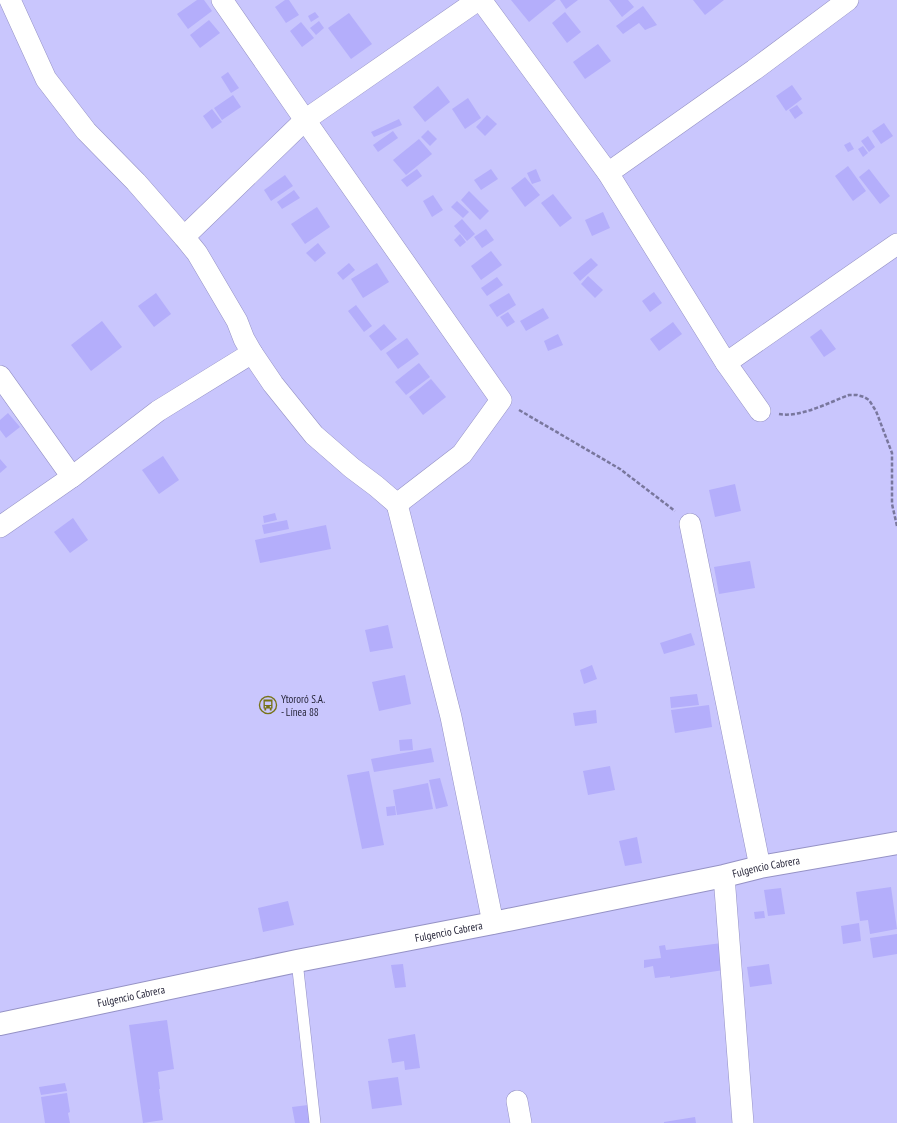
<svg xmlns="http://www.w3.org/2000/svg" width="897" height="1123" font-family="'PT Sans Narrow',sans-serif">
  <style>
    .building { fill: #b4aefb }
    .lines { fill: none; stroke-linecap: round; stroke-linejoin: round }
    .service-casing { stroke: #9592c5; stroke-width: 12 }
    .minor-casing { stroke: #9592c5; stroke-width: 22 }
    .secondary-casing { stroke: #9592c5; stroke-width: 24 }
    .path { stroke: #79779d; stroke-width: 2.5; stroke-dasharray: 4 2; stroke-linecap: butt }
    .service { stroke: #fff; stroke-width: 11 }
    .minor { stroke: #fff; stroke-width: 21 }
    .secondary { stroke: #fff; stroke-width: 22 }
    .labels { text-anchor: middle; stroke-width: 3; stroke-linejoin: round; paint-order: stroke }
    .poi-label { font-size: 11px; fill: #262539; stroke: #c9c6fd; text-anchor: start }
    .street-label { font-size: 11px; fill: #262539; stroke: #c9c6fd }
  </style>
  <rect width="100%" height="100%" fill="#c9c6fd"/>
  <g class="building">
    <path d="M 197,0 L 204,0 L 212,11 L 188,29 L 177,14 Z"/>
    <path d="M 285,0 L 289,0 L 299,15 L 286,23 L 275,7 Z"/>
    <path d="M 511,0 L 556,0 L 529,22 Z"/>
    <path d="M 560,0 L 578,0 L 566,9 Z"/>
    <path d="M 609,0 L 628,0 L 634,7 L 622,17 Z"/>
    <path d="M 693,0 L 724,0 L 705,15 Z"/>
    <path d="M 643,6 L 657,25 L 645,30 L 639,23 L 623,34 L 616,26 Z"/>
    <path d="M 315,12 L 319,17 L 311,22 L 308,16 Z"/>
    <path d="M 565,12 L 581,32 L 567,43 L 552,23 Z"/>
    <path d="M 349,13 L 372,44 L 351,59 L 328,28 Z"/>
    <path d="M 209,20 L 220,33 L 200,48 L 190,35 Z"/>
    <path d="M 319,21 L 324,28 L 316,35 L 310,28 Z"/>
    <path d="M 301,22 L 314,38 L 302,47 L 290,31 Z"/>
    <path d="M 598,44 L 611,61 L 585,79 L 573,62 Z"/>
    <path d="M 228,72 L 239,88 L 231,93 L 221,77 Z"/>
    <path d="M 792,85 L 802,99 L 786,111 L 776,96 Z"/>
    <path d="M 438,86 L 450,102 L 425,122 L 413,107 Z"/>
    <path d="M 233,95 L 241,107 L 222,120 L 214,108 Z"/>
    <path d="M 468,98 L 481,118 L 465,129 L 452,109 Z"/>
    <path d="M 797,105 L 803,113 L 795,119 L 789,110 Z"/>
    <path d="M 212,109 L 222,122 L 212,129 L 203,116 Z"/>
    <path d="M 487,115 L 497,124 L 485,136 L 476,127 Z"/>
    <path d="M 399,119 L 402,125 L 374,137 L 371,132 Z"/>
    <path d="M 884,123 L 893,136 L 881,144 L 872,131 Z"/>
    <path d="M 428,130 L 437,139 L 430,146 L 421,137 Z"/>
    <path d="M 393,131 L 398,138 L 378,152 L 373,145 Z"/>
    <path d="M 868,136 L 875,147 L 869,152 L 861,141 Z"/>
    <path d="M 419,139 L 432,154 L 406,175 L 393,160 Z"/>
    <path d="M 850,142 L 854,149 L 848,152 L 844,145 Z"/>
    <path d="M 863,146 L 868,153 L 863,157 L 858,149 Z"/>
    <path d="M 848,166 L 866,191 L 853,201 L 835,176 Z"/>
    <path d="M 417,169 L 422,176 L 407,187 L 401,180 Z"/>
    <path d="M 491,169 L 498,179 L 481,190 L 474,180 Z"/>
    <path d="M 536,169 L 541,181 L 532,184 L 527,173 Z"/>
    <path d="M 869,169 L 890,196 L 880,204 L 859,177 Z"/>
    <path d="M 285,175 L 293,186 L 271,201 L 264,190 Z"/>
    <path d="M 525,177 L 540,195 L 525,207 L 511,188 Z"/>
    <path d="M 294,190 L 300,198 L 282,209 L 277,202 Z"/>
    <path d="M 469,191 L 489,211 L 480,220 L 461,200 Z"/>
    <path d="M 553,194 L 572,218 L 560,227 L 541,203 Z"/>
    <path d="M 433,195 L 443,210 L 432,217 L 423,201 Z"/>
    <path d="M 457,201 L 469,212 L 463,218 L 451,207 Z"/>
    <path d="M 317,207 L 330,227 L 305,244 L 291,224 Z"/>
    <path d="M 603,212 L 610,228 L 592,236 L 585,220 Z"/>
    <path d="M 462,219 L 475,234 L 467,241 L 454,226 Z"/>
    <path d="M 486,229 L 494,240 L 482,248 L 474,237 Z"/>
    <path d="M 460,234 L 466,242 L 460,247 L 454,240 Z"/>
    <path d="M 318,243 L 326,253 L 315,262 L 306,253 Z"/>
    <path d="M 491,251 L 502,265 L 481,280 L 471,266 Z"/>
    <path d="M 591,258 L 598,265 L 580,281 L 573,273 Z"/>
    <path d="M 349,263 L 355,270 L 343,280 L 337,273 Z"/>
    <path d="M 377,263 L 389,282 L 363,298 L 351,279 Z"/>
    <path d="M 588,276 L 603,290 L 595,298 L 581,284 Z"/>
    <path d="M 497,277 L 503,285 L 487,296 L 481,288 Z"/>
    <path d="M 654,292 L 662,303 L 650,312 L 642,301 Z"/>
    <path d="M 156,293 L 171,314 L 154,327 L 138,306 Z"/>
    <path d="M 509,293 L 516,305 L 497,317 L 489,305 Z"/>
    <path d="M 356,305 L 372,326 L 364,332 L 348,311 Z"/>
    <path d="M 543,308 L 549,318 L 526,331 L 520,321 Z"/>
    <path d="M 508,312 L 515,322 L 507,327 L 500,317 Z"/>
    <path d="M 102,321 L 122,347 L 91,371 L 71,345 Z"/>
    <path d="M 673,322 L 682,334 L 659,351 L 650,339 Z"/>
    <path d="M 384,324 L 397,339 L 381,351 L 369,336 Z"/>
    <path d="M 821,329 L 836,349 L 824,357 L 810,337 Z"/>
    <path d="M 558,334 L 563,345 L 548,351 L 544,341 Z"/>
    <path d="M 407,338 L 419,354 L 398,369 L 386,353 Z"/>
    <path d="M 419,363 L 430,377 L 406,395 L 395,382 Z"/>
    <path d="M 431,379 L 446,397 L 423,415 L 409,397 Z"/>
    <path d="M 8,413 L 20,427 L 6,438 L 0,430 L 0,420 Z"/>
    <path d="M 163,456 L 179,480 L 159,494 L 142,470 Z"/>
    <path d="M 0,459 L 7,467 L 0,473 Z"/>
    <path d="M 735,484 L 741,511 L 715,517 L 709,490 Z"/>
    <path d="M 275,513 L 277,520 L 264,523 L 263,516 Z"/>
    <path d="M 73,518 L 88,540 L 70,553 L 54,532 Z"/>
    <path d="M 287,520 L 289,529 L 264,534 L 262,525 Z"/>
    <path d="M 326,525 L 331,549 L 260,563 L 255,540 Z"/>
    <path d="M 750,561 L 755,588 L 719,594 L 714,567 Z"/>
    <path d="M 388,625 L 393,648 L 370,652 L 365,630 Z"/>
    <path d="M 691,633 L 695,645 L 664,654 L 660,643 Z"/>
    <path d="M 592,665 L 597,679 L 584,684 L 580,670 Z"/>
    <path d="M 405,675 L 411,704 L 379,711 L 372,682 Z"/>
    <path d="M 697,694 L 699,705 L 671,708 L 670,697 Z"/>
    <path d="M 709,705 L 712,727 L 675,733 L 671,710 Z"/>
    <path d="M 596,710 L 597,723 L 575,726 L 573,713 Z"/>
    <path d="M 412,739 L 413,750 L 400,751 L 399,740 Z"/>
    <path d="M 431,748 L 434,762 L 374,772 L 371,759 Z"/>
    <path d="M 610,766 L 615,790 L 588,795 L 583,771 Z"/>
    <path d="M 369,771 L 384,845 L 362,849 L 347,775 Z"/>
    <path d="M 440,778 L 448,806 L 436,809 L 429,780 Z"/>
    <path d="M 428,783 L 433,809 L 397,815 L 393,790 Z"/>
    <path d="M 395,806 L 396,815 L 387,816 L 386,807 Z"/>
    <path d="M 637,837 L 642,863 L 625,866 L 619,841 Z"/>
    <path d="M 891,887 L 897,929 L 870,934 L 868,920 L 860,921 L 856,892 Z"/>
    <path d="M 781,888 L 785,914 L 768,916 L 764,890 Z"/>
    <path d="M 288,901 L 294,925 L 263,932 L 258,908 Z"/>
    <path d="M 764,911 L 765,918 L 755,919 L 754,912 Z"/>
    <path d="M 859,923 L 861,941 L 843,944 L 841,926 Z"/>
    <path d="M 897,934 L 897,954 L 873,958 L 870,938 Z"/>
    <path d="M 722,943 L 724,970 L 670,978 L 670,976 L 655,978 L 653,966 L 644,968 L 644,960 L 661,958 L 659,946 L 665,945 L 666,950 Z"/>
    <path d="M 403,964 L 406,987 L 395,988 L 391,965 Z"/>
    <path d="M 769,964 L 772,984 L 750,987 L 747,967 Z"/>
    <path d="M 167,1020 L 174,1069 L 158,1072 L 160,1089 L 159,1089 L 163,1120 L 143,1123 L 129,1025 Z"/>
    <path d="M 415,1034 L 420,1068 L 405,1070 L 404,1061 L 392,1063 L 388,1039 Z"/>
    <path d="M 398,1077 L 402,1105 L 372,1109 L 368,1081 Z"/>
    <path d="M 65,1083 L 67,1091 L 41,1095 L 39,1087 Z"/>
    <path d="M 67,1093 L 70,1112 L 68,1113 L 70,1123 L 45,1123 L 41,1097 Z"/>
    <path d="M 316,1104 L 318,1123 L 295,1123 L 292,1107 Z"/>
    <path d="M 695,1117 L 696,1123 L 664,1123 L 664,1122 Z"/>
  </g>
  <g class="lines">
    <g class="service-casing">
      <path id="service" d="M 297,961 L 315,1123"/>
    </g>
    <g class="minor-casing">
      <g id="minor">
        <path d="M 10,0 L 46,79 L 86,131 L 136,182 L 184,237 L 197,253 L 237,321 L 244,339 L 252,353"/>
        <path d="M 222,0 L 305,120 L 501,400 L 462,454 L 397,504 L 451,717 L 493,923"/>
        <path d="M 481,0 L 608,173 L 726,363 L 760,411"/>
        <path d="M 608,173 L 754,70 L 848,0"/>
        <path d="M 184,237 L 305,120 L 478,0"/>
        <path d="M 726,363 L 897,244"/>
        <path d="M 0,376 L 72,477 L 0,527"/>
        <path d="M 72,477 L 158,411 L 252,353 L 273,384 L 314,435 L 352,468 L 376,486 L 397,504"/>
        <path d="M 690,524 L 760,867"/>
        <path d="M 724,876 L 743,1123"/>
        <path d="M 517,1101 L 521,1123"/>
      </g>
    </g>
    <g class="secondary-casing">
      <g id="secondary">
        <path id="s1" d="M 0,1024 L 297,961 L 493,923 L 724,876 L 760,867 L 897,843"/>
      </g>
    </g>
    <g class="path">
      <path d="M 519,410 L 620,469 L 675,511"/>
      <path d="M 779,414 C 800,418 830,402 849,395 L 857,395 L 864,397 L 869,400 L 876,411 L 892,453 L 892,504 L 897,526"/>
    </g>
    <use href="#service" class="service"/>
    <use href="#minor" class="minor"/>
    <use href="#secondary" class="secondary"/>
  </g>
  <defs>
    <g id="bus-ring" transform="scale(0.9)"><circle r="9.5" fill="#c9c6fd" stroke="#777317" stroke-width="1.5"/><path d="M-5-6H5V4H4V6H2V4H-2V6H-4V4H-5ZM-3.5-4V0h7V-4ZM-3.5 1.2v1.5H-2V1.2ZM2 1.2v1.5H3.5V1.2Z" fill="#777317"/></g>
  </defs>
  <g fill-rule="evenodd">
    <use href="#bus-ring" x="268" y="705"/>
  </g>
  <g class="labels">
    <g class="poi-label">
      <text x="281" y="703">Ytororó S.A.<tspan x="281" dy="13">- Línea 88</tspan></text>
    </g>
    <g class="street-label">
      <text dy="4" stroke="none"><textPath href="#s1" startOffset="782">Fulgencio Cabrera</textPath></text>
      <text dy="4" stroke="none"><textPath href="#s1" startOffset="458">Fulgencio Cabrera</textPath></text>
      <text dy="4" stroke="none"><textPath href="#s1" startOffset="134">Fulgencio Cabrera</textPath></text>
    </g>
  </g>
</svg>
